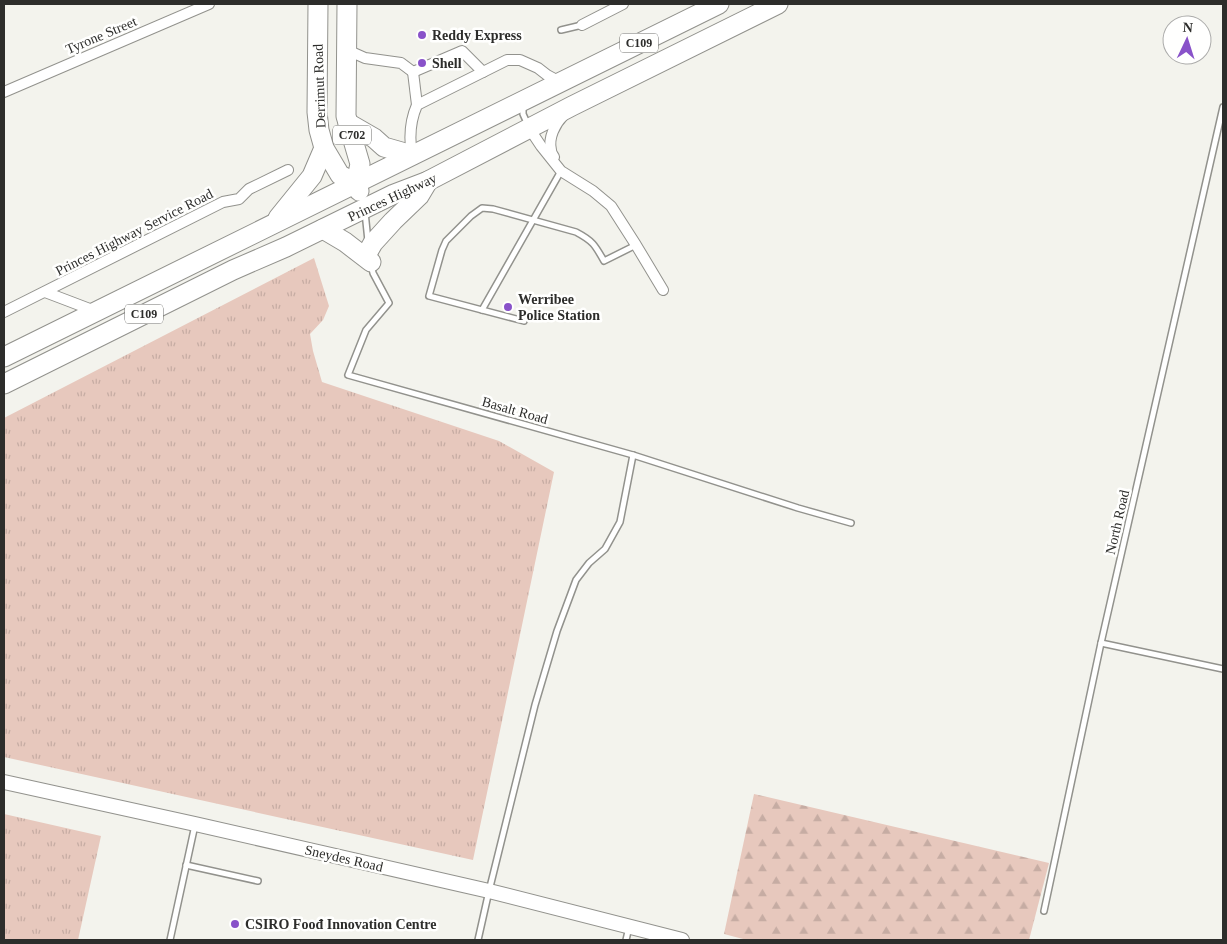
<svg xmlns="http://www.w3.org/2000/svg" width="1227" height="944" font-family="Georgia,serif">
  <style>
    .grass { fill: url(#grass-tufts) }
    .forest { fill: url(#forest-firs) }
    .lines { fill: none; stroke-linecap: round; stroke-linejoin: round }
    .lane-casing { stroke: #92928d; stroke-width: 8 }
    .street-casing { stroke: #92928d; stroke-width: 12 }
    .secondary-casing { stroke: #92928d; stroke-width: 16 }
    .highway-casing { stroke: #92928d; stroke-width: 21 }
    .lane { stroke: #fff; stroke-width: 5 }
    .street { stroke: #fff; stroke-width: 10 }
    .secondary { stroke: #fff; stroke-width: 14 }
    .highway { stroke: #fff; stroke-width: 19 }
    .poi-dot { fill: #8952c9; stroke: #fffffe; stroke-width: 2 }
    .labels { text-anchor: middle; stroke-width: 5; stroke-linejoin: round; paint-order: stroke }
    .shield { fill: #fffffe; stroke: #6c6c6a; stroke-width: 1 }
    .shield-label { font-size: 12px; font-weight: bold; fill: #2d2d2b }
    .street-label { font-size: 14px; fill: #2d2d2b; stroke: #fffffe }
    .poi-label { font-size: 14px; font-weight: bold; fill: #2d2d2b; stroke: #fffffe; text-anchor: start }
  </style>
  <defs>
    <pattern id="grass-tufts" width="24" height="20" patternUnits="userSpaceOnUse" patternTransform="scale(1.25)"><rect width="24" height="20" fill="#e7c8bd"/><path d="M3 7l-1-3M5 7V3M7 7l1-3M15 17l-1-3M17 17v-4M19 17l1-3" fill="none" stroke="#c6aca3"/></pattern>
    <pattern id="forest-firs" width="22" height="20" patternUnits="userSpaceOnUse" patternTransform="scale(1.25)"><rect width="22" height="20" fill="#e7c8bd"/><path d="M5 1l3.5 6h-7zM16 11l3.5 6h-7z" fill="#c6aca3"/></pattern>
  </defs>
  <rect width="100%" height="100%" fill="#f3f3ed"/>
  <g class="grass">
    <path d="M 314,258 L 329,306 L 323,320 L 310,334 L 313,351 L 322,382 L 499,441 L 554,472 L 473,860 L 4,757 L 4,418 Z"/>
    <path d="M 4,814 L 101,836 L 78,940 L 4,940 Z"/>
  </g>
  <path class="forest" d="M 754,794 L 1049,863 L 1029,940 L 747,940 L 724,934 Z"/>
  <g class="lines">
    <g class="lane-casing">
      <g id="lane">
        <path d="M 561,30 L 582,25"/>
        <path d="M 523,104 L 523,114 L 528,125"/>
        <path d="M 365,212 L 368,241"/>
        <path d="M 371,264 L 373,273 L 389,303 L 366,330 L 348,375 L 633,455 L 798,508 L 851,523"/>
        <path d="M 482,310 L 561,171"/>
        <path d="M 524,321 L 429,296 L 442,250 L 446,241 L 471,216 L 482,208 L 493,209 L 576,232 C 593,241 595,245 604,261 L 636,245"/>
        <path d="M 1101,643 L 1223,669"/>
        <path d="M 186,865 L 258,881"/>
        <path d="M 1044,911 L 1101,643 L 1223,107"/>
        <path d="M 170,940 L 195,825"/>
        <path d="M 478,940 L 489,891 L 535,705 L 557,631 L 576,580 L 589,563 L 605,549 L 620,522 L 633,455"/>
        <path d="M 626,940 L 629,927"/>
      </g>
    </g>
    <g class="street-casing">
      <g id="street">
        <path d="M 582,25 L 623,4"/>
        <path d="M 347,50 L 365,58 L 401,63 L 413,72 L 462,51 L 483,72"/>
        <path d="M 413,72 L 417,105"/>
        <path d="M 4,92 L 209,4"/>
        <path d="M 529,128 L 541,146 L 561,171 L 593,191 L 611,206 L 636,245 L 663,290"/>
        <path d="M 412,155 C 409,138 410,121 417,105 L 507,60 L 520,60 L 538,68 L 547,75 L 560,82"/>
        <path d="M 554,157 C 553,155 551,153 551,150 C 548,138 555,124 563,116"/>
        <path d="M 45,292 L 95,311"/>
        <path d="M 4,312 L 223,202 L 239,199 L 249,189 L 288,170"/>
      </g>
    </g>
    <g class="secondary-casing">
      <path id="secondary" d="M 4,782 L 195,824 L 489,891 L 682,940"/>
    </g>
    <g class="highway-casing">
      <g id="highway">
        <path d="M 318,4 L 317,112 L 319,130 L 324,148 L 340,175 L 356,183"/>
        <path d="M 347,4 L 346,116 L 360,164 L 356,183 L 359,191"/>
        <path d="M 348,123 L 374,138 L 384,147 L 412,155"/>
        <path d="M 278,218 L 312,176 L 324,148"/>
        <path d="M 323,229 L 345,242 L 371,262"/>
        <path d="M 369,250 L 373,243 L 393,221 L 419,196 L 428,181"/>
        <path d="M 4,357 L 719,4"/>
        <path d="M 4,384 L 233,270 L 286,247 L 394,194 L 428,181 L 572,106 L 778,4"/>
      </g>
    </g>
    <use href="#lane" class="lane"/>
    <use href="#street" class="street"/>
    <use href="#secondary" class="secondary"/>
    <use href="#highway" class="highway"/>
  </g>
  <g class="poi-dot">
    <circle cx="422" cy="35" r="5"/>
    <circle cx="422" cy="63" r="5"/>
    <circle cx="508" cy="307" r="5"/>
    <circle cx="235" cy="924" r="5"/>
  </g>
  <g class="labels">
    <g class="shield">
      <rect x="620" y="33.5" width="38" height="19" rx="4"/>
      <rect x="333" y="125.5" width="38" height="19" rx="4"/>
      <rect x="125" y="304.5" width="38" height="19" rx="4"/>
    </g>
    <g class="shield-label">
      <text x="639" y="47">C109</text>
      <text x="352" y="139">C702</text>
      <text x="144" y="318">C109</text>
    </g>
    <g class="street-label">
      <text transform="translate(101 35) rotate(-23)" y="5">Tyrone Street</text>
      <text transform="translate(319 86) rotate(-92)" y="5">Derrimut Road</text>
      <text transform="translate(392 197) rotate(-25)" y="5">Princes Highway</text>
      <text transform="translate(134 232) rotate(-27)" y="5">Princes Highway Service Road</text>
      <text transform="translate(515 410) rotate(16)" y="5">Basalt Road</text>
      <text transform="translate(1117 522) rotate(-77)" y="5">North Road</text>
      <text transform="translate(344 858) rotate(13)" y="5">Sneydes Road</text>
    </g>
    <g class="poi-label">
      <text x="432" y="40">Reddy Express</text>
      <text x="432" y="68">Shell</text>
      <text x="518" y="304">Werribee<tspan x="518" dy="16">Police Station</tspan></text>
      <text x="245" y="929">CSIRO Foođ Innovation Centre</text>
    </g>
  </g>
  <rect width="1227" height="944" fill="none" stroke="#2d2d2b" stroke-width="10"/>
  <g transform="translate(1187 40) rotate(4)"><circle r="24" fill="#fffffe" stroke="#ababaa"/>
  <path d="M0-4L9 19L0 12L-9 19Z" fill="#8952c9"/>
  <text y="-8" font-size="14" font-weight="bold" text-anchor="middle" fill="#2d2d2b">N</text>
  </g>
</svg>
